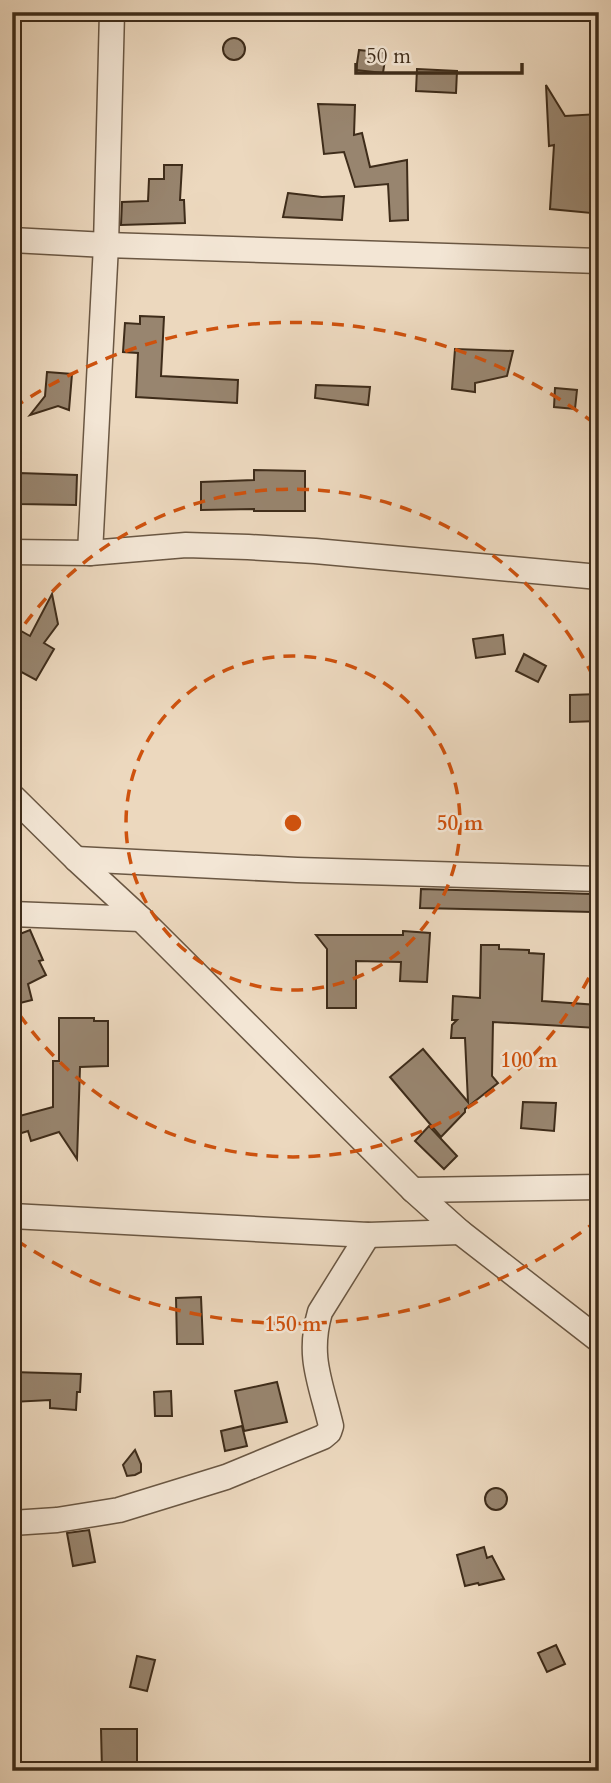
<svg xmlns="http://www.w3.org/2000/svg" width="611" height="1783" font-family="Cardo,serif">
  <style>
    .building { fill: #98856f; stroke: #3e2c1a; stroke-width: 2 }
    .lines { fill: none; stroke-linecap: round; stroke-linejoin: round }
    .street-casing { stroke: #6a5743; stroke-width: 27 }
    .street { stroke: #f3e6d5; stroke-width: 24 }
    .ring { fill: none; stroke: #ce520e; stroke-width: 3.5; stroke-dasharray: 12 9 }
    .centre { fill: #ce520e; stroke: #f3e6d5; stroke-width: 3.5 }
    .ring-label { font-size: 21px; text-anchor: middle; font-weight: bold; fill: #ce520e; stroke: #f3e6d5; stroke-width: 5; stroke-linejoin: round; paint-order: stroke }
  </style>
  <rect width="100%" height="100%" fill="#ecd8be"/>
  <filter id="stains"><feTurbulence type="fractalNoise" baseFrequency=".00286" numOctaves="4"/><feColorMatrix values="0 0 0 0 .2 0 0 0 0 .09 0 0 0 0 .02 0 0 0 .5 -.17"/></filter>
  <radialGradient id="worn" r=".72"><stop offset=".6" stop-color="#630" stop-opacity="0"/><stop offset="1" stop-color="#630" stop-opacity=".3"/></radialGradient>
  <g class="building">
    <circle cx="234" cy="49" r="11"/>
    <path d="M 359,50 L 386,53 L 383,73 L 356,70 Z"/>
    <path d="M 417,69 L 457,71 L 456,93 L 416,91 Z"/>
    <path d="M 546,85 L 565,116 L 599,114 L 599,195 L 592,195 L 591,213 L 550,209 L 554,145 L 549,146 Z"/>
    <path d="M 318,104 L 355,105 L 354,135 L 362,133 L 370,167 L 407,160 L 408,220 L 390,221 L 388,184 L 355,187 L 344,152 L 324,154 Z"/>
    <path d="M 164,165 L 182,165 L 180,200 L 184,200 L 185,223 L 121,225 L 122,202 L 148,201 L 149,179 L 164,179 Z"/>
    <path d="M 288,193 L 322,197 L 344,196 L 342,220 L 283,217 Z"/>
    <path d="M 140,316 L 164,317 L 161,376 L 238,380 L 237,403 L 136,397 L 138,353 L 123,352 L 125,323 L 140,324 Z"/>
    <path d="M 455,349 L 513,351 L 507,376 L 475,383 L 475,392 L 452,389 Z"/>
    <path d="M 47,372 L 72,374 L 69,410 L 58,406 L 30,415 L 45,396 Z"/>
    <path d="M 316,385 L 370,387 L 368,405 L 315,398 Z"/>
    <path d="M 555,388 L 577,390 L 575,409 L 554,407 Z"/>
    <path d="M 254,470 L 305,471 L 305,511 L 254,511 L 254,509 L 201,510 L 201,482 L 254,480 Z"/>
    <path d="M 19,473 L 77,475 L 76,505 L 19,504 Z"/>
    <path d="M 52,594 L 58,624 L 44,643 L 54,649 L 36,680 L 12,667 L 12,626 L 30,636 Z"/>
    <path d="M 503,635 L 505,654 L 476,658 L 473,639 Z"/>
    <path d="M 524,654 L 546,666 L 538,682 L 516,671 Z"/>
    <path d="M 599,694 L 599,721 L 570,722 L 570,695 Z"/>
    <path d="M 421,889 L 592,894 L 592,912 L 420,908 Z"/>
    <path d="M 30,930 L 43,960 L 39,961 L 46,975 L 28,984 L 32,1000 L 12,1005 L 12,937 Z"/>
    <path d="M 403,931 L 430,933 L 427,982 L 400,981 L 401,962 L 356,961 L 356,1008 L 327,1008 L 327,949 L 316,935 L 403,935 Z"/>
    <path d="M 481,945 L 499,945 L 499,949 L 529,950 L 529,953 L 544,954 L 542,1001 L 598,1005 L 597,1028 L 493,1022 L 492,1076 L 498,1083 L 465,1109 L 465,1112 L 441,1137 L 390,1077 L 423,1049 L 468,1102 L 465,1038 L 451,1038 L 452,1025 L 457,1020 L 452,1020 L 453,996 L 480,998 Z"/>
    <path d="M 59,1018 L 94,1018 L 94,1021 L 108,1021 L 108,1066 L 80,1067 L 77,1159 L 59,1132 L 31,1141 L 28,1131 L 12,1136 L 12,1118 L 53,1107 L 53,1061 L 59,1061 Z"/>
    <path d="M 523,1102 L 556,1103 L 554,1131 L 521,1128 Z"/>
    <path d="M 429,1126 L 457,1156 L 444,1169 L 415,1141 Z"/>
    <path d="M 201,1297 L 203,1344 L 177,1344 L 176,1298 Z"/>
    <path d="M 12,1372 L 81,1374 L 80,1392 L 77,1392 L 76,1410 L 50,1408 L 50,1400 L 12,1402 Z"/>
    <path d="M 277,1382 L 287,1422 L 244,1431 L 235,1391 Z"/>
    <path d="M 171,1391 L 172,1416 L 155,1416 L 154,1392 Z"/>
    <path d="M 242,1426 L 247,1446 L 225,1451 L 221,1431 Z"/>
    <path d="M 135,1450 L 141,1464 L 141,1472 L 135,1475 L 127,1476 L 123,1465 Z"/>
    <circle cx="496" cy="1499" r="11"/>
    <path d="M 89,1530 L 95,1562 L 73,1566 L 67,1533 Z"/>
    <path d="M 484,1547 L 487,1558 L 492,1556 L 504,1579 L 479,1585 L 478,1583 L 465,1586 L 457,1555 Z"/>
    <path d="M 556,1645 L 565,1664 L 547,1672 L 538,1653 Z"/>
    <path d="M 137,1656 L 155,1660 L 147,1691 L 130,1687 Z"/>
    <path d="M 101,1729 L 137,1729 L 137,1771 L 102,1771 Z"/>
  </g>
  <g class="lines">
    <g class="street-casing">
      <g id="street">
        <path d="M 12,240 L 106,245 L 599,261"/>
        <path d="M 12,552 L 90,553 L 186,545 L 248,547 L 315,551 L 599,577"/>
        <path d="M 90,553 L 106,245 L 112,12"/>
        <path d="M 12,796 L 76,859 L 141,919 L 413,1190 L 460,1232 L 599,1340"/>
        <path d="M 76,859 L 297,870 L 599,879"/>
        <path d="M 12,914 L 141,919"/>
        <path d="M 413,1190 L 599,1187"/>
        <path d="M 12,1216 L 368,1235 L 460,1232"/>
        <path d="M 12,1523 L 57,1520 L 119,1510 L 226,1477 L 323,1437 L 329,1432 L 331,1426 C 321,1383 307,1357 320,1312 L 368,1235"/>
      </g>
    </g>
    <use href="#street" class="street"/>
  </g>
  <g class="ring">
    <circle cx="293" cy="823" r="167"/>
    <path d="M598 959A334 334 0 0 1 13 1005M13 641A334 334 0 0 1 598 687"/>
    <path d="M598 1220A501 501 0 0 1 13 1238M13 408A501 501 0 0 1 598 426"/>
  </g>
  <circle cx="293" cy="823" r="10" class="centre"/>
  <g class="ring-label">
    <text x="460" y="830">50 m</text>
    <text x="529" y="1067">100 m</text>
    <text x="293" y="1331">150 m</text>
  </g>
  <rect width="611" height="1783" fill="none" stroke="#ecd8be" stroke-width="42"/>
  <rect x="14" y="14" width="583" height="1755" fill="none" stroke="#3e2c1a" stroke-width="3.5"/>
  <rect x="21" y="21" width="569" height="1741" fill="none" stroke="#3e2c1a" stroke-width="2"/>
  <path d="M356 63v10h166v-10" fill="none" stroke="#3e2c1a" stroke-width="3.5"/>
  <text x="366" y="63" font-size="21" fill="#3e2c1a" stroke="#f3e6d5" stroke-width="5" paint-order="stroke">50 m</text>
  <rect width="100%" height="100%" filter="url(#stains)"/>
  <rect width="100%" height="100%" fill="url(#worn)"/>
</svg>
